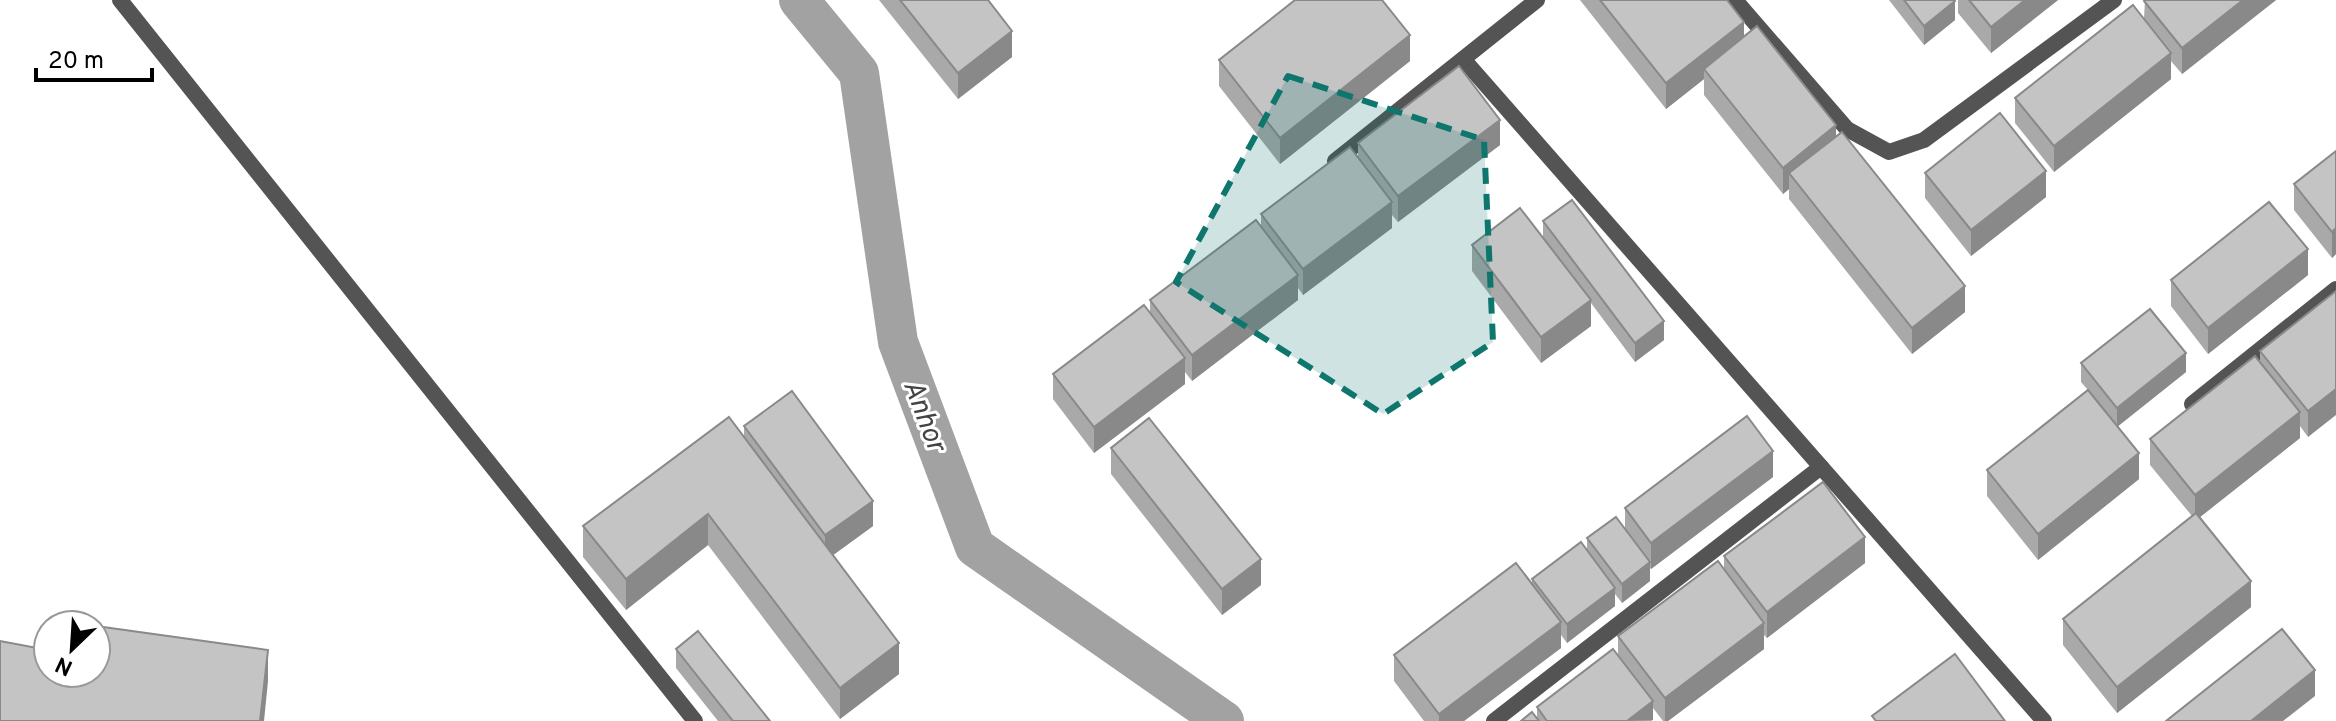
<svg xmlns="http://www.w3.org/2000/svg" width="2336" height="721" font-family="Overpass,sans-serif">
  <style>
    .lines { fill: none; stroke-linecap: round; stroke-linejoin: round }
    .canal { stroke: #a2a2a2; stroke-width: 40 }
    .service { stroke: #545454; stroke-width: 16 }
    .minor { stroke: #545454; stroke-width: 16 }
    .wall { fill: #a9a9a9 }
    .shaded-wall { fill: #898989 }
    .building { fill: #c4c4c4; stroke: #898989; stroke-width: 2 }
    .marked { fill: #0f766e; fill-opacity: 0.2; stroke: #0f766e; stroke-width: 6; stroke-dasharray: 16 10; stroke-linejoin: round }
    .labels { text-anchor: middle; stroke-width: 6; stroke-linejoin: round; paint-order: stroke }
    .water-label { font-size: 28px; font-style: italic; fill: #434343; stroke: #fff }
  </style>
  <rect width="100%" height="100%" fill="#fff"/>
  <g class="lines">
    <path class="canal" d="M 799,0 L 859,73 L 898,342 L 975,547 L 1224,721"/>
    <path class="service" d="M 120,0 L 695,721"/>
    <g class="minor">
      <path d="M 1735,0 L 1847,129 L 1889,152 L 1924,140 L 2114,0"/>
      <path d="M 1464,60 L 2044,721"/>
      <path d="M 1335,161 L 1537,0"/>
      <path d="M 2192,404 L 2336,289"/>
      <path d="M 1494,721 L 1821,467"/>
    </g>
  </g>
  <g class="wall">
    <path d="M 879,0 L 988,0 L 1012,57 L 958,99 Z"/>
    <path d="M 1580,0 L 1727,0 L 1744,37 L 1836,136 L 1965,312 L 1912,354 L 1789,199 L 1789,189 L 1783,194 L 1704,95 L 1704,79 L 1666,109 Z"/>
    <path d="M 1889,0 L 1954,0 L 1955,20 L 1924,45 Z"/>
    <path d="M 1958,0 L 2058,0 L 1991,53 L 1958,13 Z"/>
    <path d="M 2145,0 L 2276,0 L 2182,74 L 2171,61 L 2171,79 L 2054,172 L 2015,123 L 2015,98 L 2144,18 Z"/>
    <path d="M 1219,60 L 1410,61 L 1280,164 L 1219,86 Z"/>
    <path d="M 1358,143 L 1500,145 L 1398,222 L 1392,215 L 1392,228 L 1303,295 L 1298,288 L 1298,300 L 1192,381 L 1185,372 L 1185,384 L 1094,453 L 1053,399 L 1053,374 L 1150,312 L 1150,300 L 1261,226 L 1261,214 L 1358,157 Z"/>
    <path d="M 2336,151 L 2336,254 L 2332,258 L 2294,210 L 2294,184 Z"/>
    <path d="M 1925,173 L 2046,197 L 1971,256 L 1925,198 Z"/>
    <path d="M 1543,221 L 1664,340 L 1635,362 L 1591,303 L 1591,326 L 1541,363 L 1472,271 L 1472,245 L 1543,238 Z"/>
    <path d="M 2308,275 L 2208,354 L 2171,306 L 2171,280 Z"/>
    <path d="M 2336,291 L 2308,437 L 2300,426 L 2300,438 L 2200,517 L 2251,607 L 2117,713 L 2063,645 L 2063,619 L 2192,516 L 2150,465 L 2150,439 L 2260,363 L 2260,351 Z"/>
    <path d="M 2081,363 L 2186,372 L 2118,426 L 2139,479 L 2038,560 L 1987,496 L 1987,470 L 2088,390 L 2081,382 Z"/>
    <path d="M 744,426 L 873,526 L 833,555 L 899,674 L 840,719 L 708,545 L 626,610 L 583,557 L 583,526 L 744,437 Z"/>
    <path d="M 1111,448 L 1261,585 L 1222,615 L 1111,474 Z"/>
    <path d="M 1773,477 L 1651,569 L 1650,568 L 1650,581 L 1622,603 L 1615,594 L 1615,606 L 1567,643 L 1561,635 L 1561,648 L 1464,721 L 1424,721 L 1394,681 L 1394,655 L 1532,584 L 1532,579 L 1587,550 L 1587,538 L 1625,528 L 1625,508 Z"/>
    <path d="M 1724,556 L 1865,563 L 1767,638 L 1764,635 L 1764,649 L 1668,721 L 1663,721 L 1653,708 L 1652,721 L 1521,721 L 1537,718 L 1537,707 L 1618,655 L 1618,636 L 1724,570 Z"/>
    <path d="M 676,649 L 770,721 L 718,721 L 676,668 Z"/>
  </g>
  <g class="shaded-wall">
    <path d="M 2025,0 L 2058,0 L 1991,53 L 1991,27 Z"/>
    <path d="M 2243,0 L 2276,0 L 2182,74 L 2182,48 Z"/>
    <path d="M 1955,1 L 1955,20 L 1924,45 L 1924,26 Z"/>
    <path d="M 1744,22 L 1744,48 L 1704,69 L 1704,79 L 1666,109 L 1666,83 Z"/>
    <path d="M 1012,31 L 1012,57 L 958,99 L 958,73 Z"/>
    <path d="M 1410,35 L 1410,61 L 1280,164 L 1280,138 Z"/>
    <path d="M 2171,53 L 2171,79 L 2054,172 L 2054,146 Z"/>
    <path d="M 1500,120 L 1500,145 L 1398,222 L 1398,196 Z"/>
    <path d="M 1836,125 L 1836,151 L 1789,173 L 1789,189 L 1783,194 L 1783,168 Z"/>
    <path d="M 2046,171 L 2046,197 L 1971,256 L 1971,230 Z"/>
    <path d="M 1392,202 L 1392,228 L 1303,295 L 1303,269 Z"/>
    <path d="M 2336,228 L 2336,254 L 2332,258 L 2332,232 Z"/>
    <path d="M 2308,249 L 2308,275 L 2208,354 L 2208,328 Z"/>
    <path d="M 1298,275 L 1298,300 L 1192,381 L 1192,355 Z"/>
    <path d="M 1965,286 L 1965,312 L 1912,354 L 1912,328 Z"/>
    <path d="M 1591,300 L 1591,326 L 1541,363 L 1541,337 Z"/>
    <path d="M 1664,321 L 1664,340 L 1635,362 L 1635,343 Z"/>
    <path d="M 2186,353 L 2186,372 L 2117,427 L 2117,408 Z"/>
    <path d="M 1185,358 L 1185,384 L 1094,453 L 1094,427 Z"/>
    <path d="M 2336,389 L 2336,415 L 2308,437 L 2308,411 Z"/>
    <path d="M 2300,412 L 2300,438 L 2195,521 L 2195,495 Z"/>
    <path d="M 1773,451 L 1773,477 L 1651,569 L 1651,543 Z"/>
    <path d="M 2139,453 L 2139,479 L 2038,560 L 2038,534 Z"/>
    <path d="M 873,501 L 873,526 L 825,561 L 825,535 Z"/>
    <path d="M 708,514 L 708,545 L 626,610 L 626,579 Z"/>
    <path d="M 1865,537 L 1865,563 L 1767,638 L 1767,612 Z"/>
    <path d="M 1261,559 L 1261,585 L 1222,615 L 1222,589 Z"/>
    <path d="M 1650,562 L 1650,581 L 1622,603 L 1622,584 Z"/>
    <path d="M 2251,581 L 2251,607 L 2117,713 L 2117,687 Z"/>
    <path d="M 1615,588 L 1615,606 L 1567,643 L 1567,624 Z"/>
    <path d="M 1561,622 L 1561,648 L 1464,721 L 1439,721 L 1439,714 Z"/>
    <path d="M 1764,623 L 1764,649 L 1668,721 L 1665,721 L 1665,698 Z"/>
    <path d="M 899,643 L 899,674 L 840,719 L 840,688 Z"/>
    <path d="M 268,650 L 268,681 L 264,721 L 260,721 Z"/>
    <path d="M 2315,670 L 2315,696 L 2283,721 L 2251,721 Z"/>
    <path d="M 1653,701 L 1653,720 L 1627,721 Z"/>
  </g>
  <g class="building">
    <path d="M 900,0 L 988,0 L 1012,31 L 958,73 Z"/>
    <path d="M 1295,0 L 1382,0 L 1410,35 L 1280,138 L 1219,60 Z"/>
    <path d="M 1600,0 L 1727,0 L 1744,22 L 1666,83 Z"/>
    <path d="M 1904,0 L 1954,0 L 1955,1 L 1924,26 Z"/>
    <path d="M 1969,0 L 2025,0 L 1991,27 Z"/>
    <path d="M 2145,0 L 2243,0 L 2182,48 L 2144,1 Z"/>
    <path d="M 2133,5 L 2171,53 L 2054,146 L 2015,98 Z"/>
    <path d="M 1757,26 L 1836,125 L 1783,168 L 1704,69 Z"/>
    <path d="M 1459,66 L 1500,120 L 1398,196 L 1358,143 Z"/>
    <path d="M 2000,113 L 2046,171 L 1971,230 L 1925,173 Z"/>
    <path d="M 1842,132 L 1965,286 L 1912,328 L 1789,173 Z"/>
    <path d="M 1350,147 L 1392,202 L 1303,269 L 1261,214 Z"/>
    <path d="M 2336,151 L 2336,228 L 2332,232 L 2294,184 Z"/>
    <path d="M 1572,200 L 1664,321 L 1635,343 L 1543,221 Z"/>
    <path d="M 2269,202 L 2308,249 L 2208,328 L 2171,280 Z"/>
    <path d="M 1520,208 L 1591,300 L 1541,337 L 1472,245 Z"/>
    <path d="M 1256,220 L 1298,275 L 1192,355 L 1150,300 Z"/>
    <path d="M 2336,291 L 2336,389 L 2308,411 L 2260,351 Z"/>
    <path d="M 1144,305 L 1185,358 L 1094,427 L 1053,374 Z"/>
    <path d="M 2150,309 L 2186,353 L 2117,408 L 2081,363 Z"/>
    <path d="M 2255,356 L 2300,412 L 2195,495 L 2150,439 Z"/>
    <path d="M 2088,390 L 2139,453 L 2038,534 L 1987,470 Z"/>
    <path d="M 792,391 L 873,501 L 825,535 L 744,426 Z"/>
    <path d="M 1747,416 L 1773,451 L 1651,543 L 1625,508 Z"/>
    <path d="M 729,417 L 899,643 L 840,688 L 708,514 L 626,579 L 583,526 Z"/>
    <path d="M 1149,418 L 1261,559 L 1222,589 L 1111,448 Z"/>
    <path d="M 1823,482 L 1865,537 L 1767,612 L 1724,556 Z"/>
    <path d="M 2196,513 L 2251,581 L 2117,687 L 2063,619 Z"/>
    <path d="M 1616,517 L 1650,562 L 1622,584 L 1587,538 Z"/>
    <path d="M 1581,542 L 1615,588 L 1567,624 L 1532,579 Z"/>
    <path d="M 1718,561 L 1764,623 L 1665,698 L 1618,636 Z"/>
    <path d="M 1516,563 L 1561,622 L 1439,714 L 1394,655 Z"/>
    <path d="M 56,621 L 86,625 L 55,625 Z"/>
    <path d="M 96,626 L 268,650 L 260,721 L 0,721 L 0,641 L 48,650 L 48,673 L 96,673 Z"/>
    <path d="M 2282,629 L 2315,670 L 2251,721 L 2166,721 Z"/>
    <path d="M 698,631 L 770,721 L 733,721 L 676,649 Z"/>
    <path d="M 1613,649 L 1653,701 L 1627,721 L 1547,721 L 1537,707 Z"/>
    <path d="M 1955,654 L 2005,721 L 1876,721 L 1872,716 Z"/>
    <path d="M 1532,712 L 1539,721 L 1521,721 Z"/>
  </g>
  <path class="marked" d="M 1288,76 L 1484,140 L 1493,342 L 1383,414 L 1176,282 Z"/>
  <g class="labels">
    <g class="water-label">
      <text transform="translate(926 415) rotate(69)" y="10">Anhor</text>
    </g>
  </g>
  <g transform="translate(72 649) rotate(205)"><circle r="38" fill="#ffffff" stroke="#999999" stroke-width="2"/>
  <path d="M0-6L14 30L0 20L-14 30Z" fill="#000000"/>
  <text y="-12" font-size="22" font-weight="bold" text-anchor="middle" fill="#000000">N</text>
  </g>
  <path d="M36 68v12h116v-12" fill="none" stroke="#000000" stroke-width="4"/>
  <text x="48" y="68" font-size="24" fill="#000000" stroke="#ffffff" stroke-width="6" paint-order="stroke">20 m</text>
</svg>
